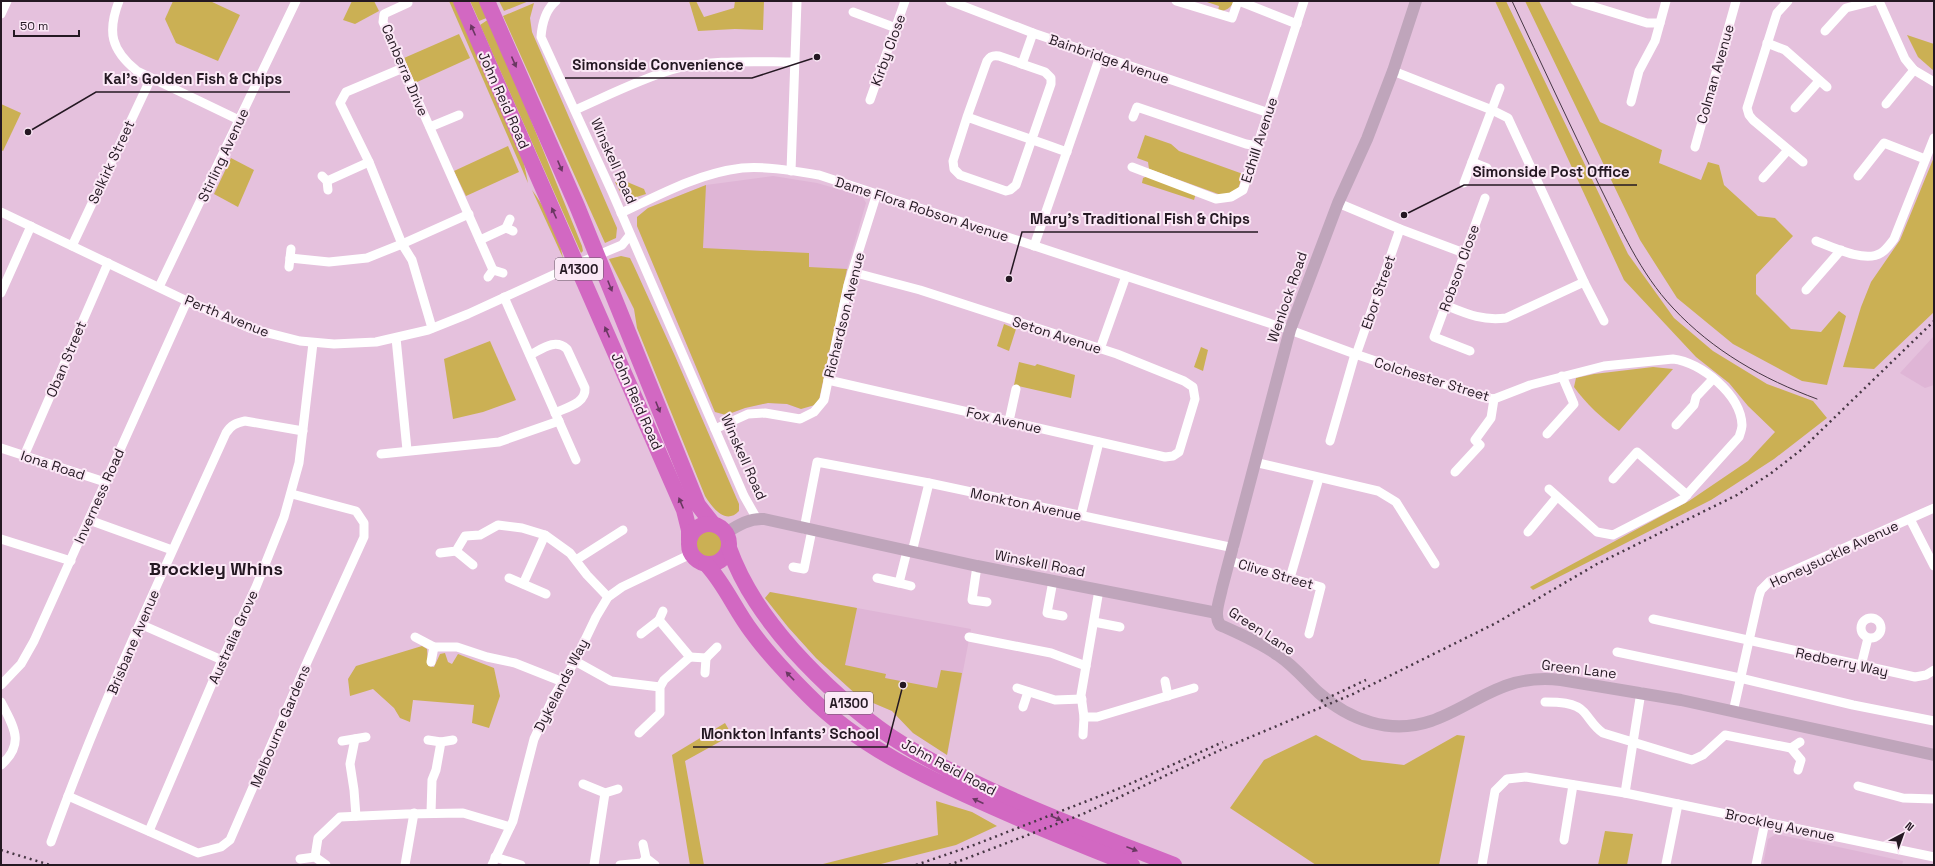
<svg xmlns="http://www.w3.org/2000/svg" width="1935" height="866" font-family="'Space Grotesk',sans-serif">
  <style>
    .built { fill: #dfb5d6 }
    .green { fill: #cbb054 }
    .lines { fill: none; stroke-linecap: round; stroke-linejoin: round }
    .street { stroke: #fff; stroke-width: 9 }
    .secondary { stroke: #bfa5bb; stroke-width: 12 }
    .highway { stroke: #d268c2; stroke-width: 16 }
    .tram { stroke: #473744; stroke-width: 1 }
    .rail { stroke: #473744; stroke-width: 2.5; stroke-dasharray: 2 4; stroke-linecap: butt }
    .oneway { fill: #6a3862 }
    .labels { text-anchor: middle; stroke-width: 4; stroke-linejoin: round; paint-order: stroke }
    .shield { fill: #fbe8f6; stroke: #645662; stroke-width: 1 }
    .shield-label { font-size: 13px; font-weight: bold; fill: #241822 }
    .street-label { font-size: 14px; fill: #241822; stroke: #fbe8f6 }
    .district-label { font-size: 18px; font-weight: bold; fill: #241822; stroke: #fbe8f6 }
    .leader { fill: none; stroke: #241822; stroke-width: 1.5 }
    .callout-dot { fill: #241822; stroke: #fbe8f6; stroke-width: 1.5 }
    .callout-label { font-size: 15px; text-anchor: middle; font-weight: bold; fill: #241822; stroke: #fbe8f6; stroke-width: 4; stroke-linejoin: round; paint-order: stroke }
  </style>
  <rect width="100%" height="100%" fill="#e5c1dd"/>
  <g class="built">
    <path d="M 773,176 L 817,183 L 862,196 L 866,203 L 847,269 L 819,400 L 801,409 L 787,404 L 768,403 L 745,408 L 726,415 L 715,412 L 637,226 L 637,217 L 648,208 L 706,185 Z"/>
    <path d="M 1934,336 L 1934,385 L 1925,388 L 1900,373 Z"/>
    <path d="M 770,592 L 971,629 L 947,755 L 913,733 L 892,711 L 859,697 L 816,658 L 788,627 L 765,598 Z"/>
    <path d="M 1776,834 L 1843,848 L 1903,861 L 1902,865 L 1763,865 L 1768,839 Z"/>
  </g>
  <g class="green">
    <path d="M 173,1 L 210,1 L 240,15 L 218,61 L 176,43 L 165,19 Z"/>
    <path d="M 352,1 L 374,1 L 379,11 L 355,24 L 343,20 Z"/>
    <path d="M 449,1 L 457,1 L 523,159 L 528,183 Z"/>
    <path d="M 470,1 L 482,1 L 489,17 L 479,21 Z"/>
    <path d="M 499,1 L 529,1 L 504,11 Z"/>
    <path d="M 689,1 L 696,1 L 704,17 L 734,8 L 735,1 L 764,1 L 763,30 L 735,29 L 698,31 Z"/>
    <path d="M 1204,1 L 1234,1 C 1231,8 1226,11 1218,11 L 1219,6 Z"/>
    <path d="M 1495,1 L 1506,1 L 1628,254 L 1674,318 L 1713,351 L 1767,384 L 1813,401 L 1827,418 L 1774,459 L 1711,500 L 1533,590 L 1530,587 L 1689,501 L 1748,461 L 1775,432 L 1748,406 L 1729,383 L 1696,357 L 1624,280 Z"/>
    <path d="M 1525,1 L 1539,1 L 1600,122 L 1662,150 L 1659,163 L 1701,180 L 1708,162 L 1719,165 L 1724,185 L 1758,216 L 1775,218 L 1793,236 L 1756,275 L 1756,294 L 1791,329 L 1821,332 L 1839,311 L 1846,316 L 1827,385 L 1802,381 L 1733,344 L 1677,298 L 1640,240 Z"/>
    <path d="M 534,3 L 530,18 L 532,32 L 617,228 L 616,238 L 605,243 L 503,16 Z"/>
    <path d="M 489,19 C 521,94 551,170 582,246 L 583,251 L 581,253 L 480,25 Z"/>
    <path d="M 459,34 L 470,58 L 415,83 L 404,58 Z"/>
    <path d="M 1907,35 L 1934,44 L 1934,71 L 1918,57 Z"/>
    <path d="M 1,104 L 21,113 L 3,151 L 1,150 Z"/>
    <path d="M 1145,135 L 1171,144 L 1179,151 L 1243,174 L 1238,189 L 1235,192 L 1221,195 L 1152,170 L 1149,169 L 1148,162 L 1137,158 Z"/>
    <path d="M 508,146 L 519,172 L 466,196 L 454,171 Z"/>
    <path d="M 1934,157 L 1934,312 L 1874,369 L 1843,367 L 1861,307 L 1871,282 L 1900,240 Z"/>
    <path d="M 231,158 L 254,170 L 238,207 L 214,194 Z"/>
    <path d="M 1148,176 L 1196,193 L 1194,200 L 1142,183 L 1143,178 Z"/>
    <path d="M 620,179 L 644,189 L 646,194 L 627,200 L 623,197 L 615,182 Z"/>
    <path d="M 706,185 L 703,248 L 809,253 L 809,267 L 847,269 L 819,400 L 815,405 L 801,409 L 787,404 L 768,403 L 745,408 L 726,415 L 715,412 L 637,226 L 637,217 L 648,208 Z"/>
    <path d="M 532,190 C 546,209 559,234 563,258 Z"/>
    <path d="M 621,256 L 630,258 L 633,264 L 675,356 L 739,504 L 739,511 C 726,525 713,509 705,496 L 637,328 L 634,309 L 609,259 Z"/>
    <path d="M 1004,324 L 1016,329 L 1009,351 L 997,346 Z"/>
    <path d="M 490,341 L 516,400 L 483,412 L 453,419 L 444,359 Z"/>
    <path d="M 1201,347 L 1208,350 L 1203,371 L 1194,367 Z"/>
    <path d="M 1019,362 L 1035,366 L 1037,364 L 1075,375 L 1071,398 L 1014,385 Z"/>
    <path d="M 1653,367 L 1673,369 L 1619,431 C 1603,419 1586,404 1574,387 L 1576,378 L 1594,374 Z"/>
    <circle cx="709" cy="544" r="14"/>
    <path d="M 770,592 L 857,608 L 845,665 L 886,674 L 885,678 L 937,688 L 941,670 L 962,673 L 947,755 L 913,733 L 892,711 L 859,697 L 816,658 L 788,627 L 765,598 Z"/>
    <path d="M 422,646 L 427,649 L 428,666 L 434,667 L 440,654 L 445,653 L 448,662 L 452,664 L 458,654 L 494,668 L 500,696 L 489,728 L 472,723 L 474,705 L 413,700 L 410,722 L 400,718 L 394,708 L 373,689 L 350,696 L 348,679 L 356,666 Z"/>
    <path d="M 725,723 L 732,735 L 685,761 L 704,865 L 690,865 L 672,755 Z"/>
    <path d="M 1316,735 L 1362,760 L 1404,765 L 1457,735 L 1465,736 L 1439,865 L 1316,865 L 1230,808 L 1264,760 Z"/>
    <path d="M 936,801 L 972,812 L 997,826 L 956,845 L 877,865 L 819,865 L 938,835 Z"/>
    <path d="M 1605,831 L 1633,834 L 1627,865 L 1598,865 Z"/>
  </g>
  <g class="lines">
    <g class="street">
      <path d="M 119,1 C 107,32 111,50 137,71 L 239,120"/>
      <path d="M 556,1 C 545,10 542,24 541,37 L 612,192 L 744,496 L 757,519"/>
      <path d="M 950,1 L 1033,33 L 1269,113"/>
      <path d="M 1176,1 L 1232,18 L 1238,1"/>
      <path d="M 1239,1 L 1297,24"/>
      <path d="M 1575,1 L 1647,23 L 1660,23 L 1666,1"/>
      <path d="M 1788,1 L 1777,13 L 1775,19 L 1747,108 L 1749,115 L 1753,120 L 1803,162"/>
      <path d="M 1879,1 L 1905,59 L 1914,70 L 1934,82"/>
      <path d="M 408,3 L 384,14 L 383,22 L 493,270"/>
      <path d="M 853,12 L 896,28"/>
      <path d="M 1,14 L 7,1"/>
      <path d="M 1825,31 L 1846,8 L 1874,1"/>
      <path d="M 1767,43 L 1785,50 L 1827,87"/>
      <path d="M 1022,64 L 1033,33"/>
      <path d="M 403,68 L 346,92 L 340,103 L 369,162 L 402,244 L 412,260 L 432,328"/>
      <path d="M 1393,71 L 1492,110 L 1508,118 L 1584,282 L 1506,318 C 1482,321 1467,314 1445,305"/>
      <path d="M 870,100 L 905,1"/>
      <path d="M 1631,102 L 1639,71 L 1655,41 L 1660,23"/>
      <path d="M 1886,104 L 1914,70"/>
      <path d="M 1795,108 L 1819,81"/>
      <path d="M 575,110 C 607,96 638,80 671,70 C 711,59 754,62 795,62"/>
      <path d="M 967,117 L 953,161 L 954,169 L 960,175 L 1006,191 L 1010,190 L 1016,185 L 1051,84 L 1051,78 L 1045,72 L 999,56 C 993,55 990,56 987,61 L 967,117 C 1000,129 1034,140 1067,152"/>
      <path d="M 1133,117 L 1137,107 L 1246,144 L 1258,146"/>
      <path d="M 430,127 L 459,115"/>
      <path d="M 1695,147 L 1736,1"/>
      <path d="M 1472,162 L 1487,168"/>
      <path d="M 1132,167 L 1216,199 L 1231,197 L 1243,190 L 1304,1"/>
      <path d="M 791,171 L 797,1"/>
      <path d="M 322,176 L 327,181 L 328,190"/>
      <path d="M 1858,176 L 1884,143 L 1925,159"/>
      <path d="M 1763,178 L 1788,150"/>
      <path d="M 327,181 L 369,162"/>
      <path d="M 1464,183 L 1500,88"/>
      <path d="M 1338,203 L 1400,229 L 1464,253"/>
      <path d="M 1,212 L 187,301 L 252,329 L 300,341 L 334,344 L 376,342 L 428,330 L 468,314 L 577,264 L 622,245 L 630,235"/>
      <path d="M 621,213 C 659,195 699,173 742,168 C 767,166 794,171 819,175 L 1290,330 L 1355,354 L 1482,397 L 1494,399 L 1530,385 L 1604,366 L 1673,359 C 1701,362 1741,395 1742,425 C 1742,429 1740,434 1739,437 L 1683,499 L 1613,535 L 1597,532 L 1549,489"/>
      <path d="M 510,219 L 506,228 L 513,231"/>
      <path d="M 480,240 L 506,228"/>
      <path d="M 1816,241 C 1832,247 1865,263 1881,253 C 1886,250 1890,244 1894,239 L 1934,138"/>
      <path d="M 72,246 L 151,78"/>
      <path d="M 1034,246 L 1100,56"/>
      <path d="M 290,258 L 329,262 L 367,258 L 402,244 L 469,214"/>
      <path d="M 289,267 L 291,249"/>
      <path d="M 488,277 L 493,270 L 503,273"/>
      <path d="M 1584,282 L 1604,321"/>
      <path d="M 159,287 L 296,1"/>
      <path d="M 1806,290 L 1841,250"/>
      <path d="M 1,293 L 31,226"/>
      <path d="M 504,297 L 576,460"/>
      <path d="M 396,338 L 407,450"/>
      <path d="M 1100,349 L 1126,276"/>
      <path d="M 1470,351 L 1434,337 L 1485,198"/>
      <path d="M 530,355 C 542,349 555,338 567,349 L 585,388 C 586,403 568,407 555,413"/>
      <path d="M 1356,355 L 1400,229"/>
      <path d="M 828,380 L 1165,457 L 1173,456 L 1179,452 L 1195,399 L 1193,387 L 1184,381 L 1117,354 L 920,290 L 852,272"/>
      <path d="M 1009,421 L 1016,389"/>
      <path d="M 1676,425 L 1694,405 L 1696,397 L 1713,379"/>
      <path d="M 715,429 L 748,414 L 765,413 L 800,419 L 814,412 L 824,400 L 848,285 L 877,193"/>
      <path d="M 1547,434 L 1574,404 L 1562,376"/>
      <path d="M 1330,441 L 1355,354"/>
      <path d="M 1,448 L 105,482"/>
      <path d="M 381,454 L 499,442 L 559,421"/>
      <path d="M 24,456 L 108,263"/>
      <path d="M 1254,462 L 1378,491 L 1396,502 L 1435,564"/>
      <path d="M 1455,472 L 1480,445 L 1475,440 L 1491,418 L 1494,399"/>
      <path d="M 1613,479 L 1637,452 L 1687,495"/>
      <path d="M 1081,515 L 1099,442"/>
      <path d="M 1910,519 L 1934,566"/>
      <path d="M 89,520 L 172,550"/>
      <path d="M 804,529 L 817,462 L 929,483 L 1234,548"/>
      <path d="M 1528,532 L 1557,497"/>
      <path d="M 1,539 L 71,561"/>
      <path d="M 456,551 L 473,565"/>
      <path d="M 912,552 L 929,483"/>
      <path d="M 440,553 L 456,551 L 465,536 L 480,535 L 498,525 L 522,528 L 545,535 L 570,553 L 587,575 L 608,597"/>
      <path d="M 576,560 L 623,530"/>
      <path d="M 1230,561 L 1321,587 L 1309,634"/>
      <path d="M 977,566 L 972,600 L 987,602"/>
      <path d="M 793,567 L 804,569 L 812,530"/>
      <path d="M 509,578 L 546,594"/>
      <path d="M 877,578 L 899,583 L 907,551"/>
      <path d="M 1290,578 L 1319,478"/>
      <path d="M 1053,581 L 1047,613 L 1063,616"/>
      <path d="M 899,583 L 911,586"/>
      <path d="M 523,584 L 545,535"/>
      <circle cx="1871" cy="628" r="10"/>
      <path d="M 1653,619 L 1915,677 L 1926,675 L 1934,670"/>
      <path d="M 659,620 L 690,657"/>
      <path d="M 1094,622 L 1120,627"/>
      <path d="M 140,624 L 222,660"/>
      <path d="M 641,634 L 659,620 L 663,611"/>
      <path d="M 415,637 L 434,647 L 457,647 L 487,657 L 515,663 L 563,682"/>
      <path d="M 969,637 L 1051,653 L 1086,666"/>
      <path d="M 1617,652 L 1740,678 L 1853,705 L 1934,721"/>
      <path d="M 690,657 L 706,658"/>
      <path d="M 706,658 L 717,647"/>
      <path d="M 575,661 L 611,681 L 660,687"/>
      <path d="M 431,662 L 434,647"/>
      <path d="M 1861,666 L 1868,638"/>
      <path d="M 705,673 L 706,658"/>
      <path d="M 1165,681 L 1168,696"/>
      <path d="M 1,685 L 21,664 L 34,641 L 187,301"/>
      <path d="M 1017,688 L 1055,700 L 1082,699"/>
      <path d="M 1,702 C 13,726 26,743 1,765"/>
      <path d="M 1545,702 C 1557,702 1575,702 1584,712 C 1591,720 1594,727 1603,733 L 1692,760 L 1703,755 L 1725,735 L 1791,748"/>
      <path d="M 1023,707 L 1028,692"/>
      <path d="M 1733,712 L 1759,596 L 1761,590 L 1770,581 L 1934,508"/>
      <path d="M 1084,717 L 1097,717 L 1194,688"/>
      <path d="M 639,733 L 660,713 L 660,687 L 664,680 L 690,657"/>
      <path d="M 1083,735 L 1084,717 L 1081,695 L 1099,590"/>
      <path d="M 355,739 L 350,764 L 354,790 L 356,816"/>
      <path d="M 428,740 L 441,742 L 453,740"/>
      <path d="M 342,741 L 366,737"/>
      <path d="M 1798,770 L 1801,760 L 1791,748 L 1800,742"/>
      <path d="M 583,784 L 605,793 L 618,789"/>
      <path d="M 1858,786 L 1903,798 L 1934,799"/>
      <path d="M 1625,793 L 1641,692"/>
      <path d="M 68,796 L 198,853 L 221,847 L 230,840 L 308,660 L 364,537 L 364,523 L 356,511 L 292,494"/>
      <path d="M 431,813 L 432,780 L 436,770 L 441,742"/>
      <path d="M 149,831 L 222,660 L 256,587 L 284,517 L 299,463 L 313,343"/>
      <path d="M 1564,840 L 1573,785"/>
      <path d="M 51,842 C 101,702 165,568 226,433 C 231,425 236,423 245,421 L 303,431"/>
      <path d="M 643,844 L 646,858"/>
      <path d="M 315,857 L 318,838 L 340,817 L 406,814 L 463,813 L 510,827"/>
      <path d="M 495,857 L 521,865"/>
      <path d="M 300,859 L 315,857 L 326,865"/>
      <path d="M 1666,864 L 1678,804"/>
      <path d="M 405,865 L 414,813"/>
      <path d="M 492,865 L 513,821 L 534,739 L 554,696 L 575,661 L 596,617 L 608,597 L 622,587 L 691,554"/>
      <path d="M 594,865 L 605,793"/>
      <path d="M 620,865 L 642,863 L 646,858 L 655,865"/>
      <path d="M 1482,865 L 1495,791 L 1507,779 L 1526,777 L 1625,793 L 1934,857"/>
      <path d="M 1756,865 L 1765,822"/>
    </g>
    <g class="secondary">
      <path d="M 1416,1 L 1393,71 L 1367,139 L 1338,203 L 1290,330 L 1222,588 C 1220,599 1213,615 1220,625 C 1240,634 1261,643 1279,656 C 1294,666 1306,681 1319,693 C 1349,720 1390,735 1431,721 C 1458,712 1481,694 1508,685 C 1525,679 1543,678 1561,680 L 1681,700 L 1934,755"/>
      <path d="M 726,533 C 738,525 750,518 764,519 L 977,566 L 1217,613"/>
    </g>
    <g class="highway">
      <path d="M 461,1 L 684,510 L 689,530 L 689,540"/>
      <path d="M 487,1 L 577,206 L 698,505 L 713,524"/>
      <circle cx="709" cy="544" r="20"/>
      <path d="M 729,548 C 743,587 766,619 793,650 C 822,682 855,712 890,736 C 920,756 952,772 984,787 C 1046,816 1110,840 1174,865"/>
      <path d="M 706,564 C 725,584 735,610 752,632 C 768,654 788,675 808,695 C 859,747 929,779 995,808 C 1040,828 1086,847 1132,865"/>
    </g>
    <path class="tram" d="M 1512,1 C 1541,63 1570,125 1600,187 C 1621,229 1640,273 1673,308 C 1713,351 1763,379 1817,399"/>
    <g class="rail">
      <path d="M 1321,701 L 1366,680"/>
      <path d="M 1,850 L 50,865"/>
      <path d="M 916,865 L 974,845 L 1123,787 L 1223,742"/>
      <path d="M 949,865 L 1083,814 L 1229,746 L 1353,694 L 1496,623 L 1597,564 L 1737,495 L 1770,474 L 1801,450 L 1934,321"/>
    </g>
  </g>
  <defs><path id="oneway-solid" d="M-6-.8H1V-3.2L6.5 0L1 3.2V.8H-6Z"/></defs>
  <g class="oneway">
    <use href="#oneway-solid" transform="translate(473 30) rotate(-114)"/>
    <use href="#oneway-solid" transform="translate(514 62) rotate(66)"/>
    <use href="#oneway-solid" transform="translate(560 166) rotate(67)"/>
    <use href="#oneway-solid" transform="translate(554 213) rotate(-114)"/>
    <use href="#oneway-solid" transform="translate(610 286) rotate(68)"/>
    <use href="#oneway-solid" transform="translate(607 332) rotate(-114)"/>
    <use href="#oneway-solid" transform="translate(658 407) rotate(68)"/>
    <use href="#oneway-solid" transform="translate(681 503) rotate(-113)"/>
    <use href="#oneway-solid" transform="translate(790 676) rotate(-134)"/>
    <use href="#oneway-solid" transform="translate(978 801) rotate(-156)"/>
    <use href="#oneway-solid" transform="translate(1056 818) rotate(23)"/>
    <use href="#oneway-solid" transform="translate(1132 849) rotate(21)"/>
  </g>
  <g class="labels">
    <g class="shield">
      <rect x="555" y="258" width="48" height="22" rx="3"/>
      <rect x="825" y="692" width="48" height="22" rx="3"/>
    </g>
    <g class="shield-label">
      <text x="579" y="274">A1300</text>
      <text x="849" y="708">A1300</text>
    </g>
    <g class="street-label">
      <text transform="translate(888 50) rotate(-70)" y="5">Kirby Close</text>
      <text transform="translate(1109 59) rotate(19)" y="5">Bainbridge Avenue</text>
      <text transform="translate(405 70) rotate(67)" y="5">Canberra Drive</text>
      <text transform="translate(1715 74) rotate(-74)" y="5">Colman Avenue</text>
      <text transform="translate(504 100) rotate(66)" y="5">John Reid Road</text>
      <text transform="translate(1259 140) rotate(-72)" y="5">Edhill Avenue</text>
      <text transform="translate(223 155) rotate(-65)" y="5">Stirling Avenue</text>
      <text transform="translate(614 161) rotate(66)" y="5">Winskell Road</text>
      <text transform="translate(111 162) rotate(-65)" y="5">Selkirk Street</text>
      <text transform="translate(922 209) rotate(18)" y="5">Dame Flora Robson Avenue</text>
      <text transform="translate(1459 268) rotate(-70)" y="5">Robson Close</text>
      <text transform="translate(1378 292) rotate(-71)" y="5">Ebor Street</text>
      <text transform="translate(1287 297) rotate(-71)" y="5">Wenlock Road</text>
      <text transform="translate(844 315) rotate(-76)" y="5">Richardson Avenue</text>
      <text transform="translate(227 316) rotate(22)" y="5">Perth Avenue</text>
      <text transform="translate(1057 335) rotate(18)" y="5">Seton Avenue</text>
      <text transform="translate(66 359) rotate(-67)" y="5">Oban Street</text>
      <text transform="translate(1432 379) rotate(17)" y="5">Colchester Street</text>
      <text transform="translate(637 401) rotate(66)" y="5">John Reid Road</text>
      <text transform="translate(1004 420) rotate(13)" y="5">Fox Avenue</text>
      <text transform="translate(744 457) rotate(66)" y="5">Winskell Road</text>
      <text transform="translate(53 465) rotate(18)" y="5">Iona Road</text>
      <text transform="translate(99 496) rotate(-66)" y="5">Inverness Road</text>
      <text transform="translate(1026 504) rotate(12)" y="5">Monkton Avenue</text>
      <text transform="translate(1834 554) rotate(-25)" y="5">Honeysuckle Avenue</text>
      <text transform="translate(1040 563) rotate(11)" y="5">Winskell Road</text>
      <text transform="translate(1276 574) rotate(16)" y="5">Clive Street</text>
      <text transform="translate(1262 631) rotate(33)" y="5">Green Lane</text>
      <text transform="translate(233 637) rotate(-66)" y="5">Australia Grove</text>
      <text transform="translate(133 642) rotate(-67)" y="5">Brisbane Avenue</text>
      <text transform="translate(1842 662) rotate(12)" y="5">Redberry Way</text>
      <text transform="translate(1579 669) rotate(7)" y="5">Green Lane</text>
      <text transform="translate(561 685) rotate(-63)" y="5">Dykelands Way</text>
      <text transform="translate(280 726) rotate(-67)" y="5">Melbourne Gardens</text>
      <text transform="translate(949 767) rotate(28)" y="5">John Reid Road</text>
      <text transform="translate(1780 825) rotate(12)" y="5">Brockley Avenue</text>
    </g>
    <g class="district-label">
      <text x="216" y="575">Brockley Whins</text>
    </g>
  </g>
  <path class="leader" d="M817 57L752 78H565M28 132L96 92H290M1404 215L1464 185H1637M1009 279L1022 232H1258M903 685L887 747H693"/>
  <g class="callout-dot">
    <circle cx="817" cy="57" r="4"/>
    <circle cx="28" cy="132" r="4"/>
    <circle cx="1404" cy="215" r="4"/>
    <circle cx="1009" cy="279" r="4"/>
    <circle cx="903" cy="685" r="4"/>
  </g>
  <g class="callout-label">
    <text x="658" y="70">Simonside Convenience</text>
    <text x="193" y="84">Kal's Golden Fish &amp; Chips</text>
    <text x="1551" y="177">Simonside Post Office</text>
    <text x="1140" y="224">Mary's Traditional Fish &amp; Chips</text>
    <text x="790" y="739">Monkton Infants' School</text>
  </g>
  <rect width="1935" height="866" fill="none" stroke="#241822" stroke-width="4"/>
  <g transform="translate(1903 834) rotate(41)" stroke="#fbe8f6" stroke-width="3" paint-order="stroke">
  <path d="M0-3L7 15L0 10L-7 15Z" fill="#241822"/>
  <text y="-6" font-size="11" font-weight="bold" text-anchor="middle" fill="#241822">N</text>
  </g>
  <path d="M14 30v6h65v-6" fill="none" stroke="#241822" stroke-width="2"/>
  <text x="20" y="30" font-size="12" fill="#241822" stroke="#fbe8f6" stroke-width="3" paint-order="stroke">50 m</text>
</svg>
